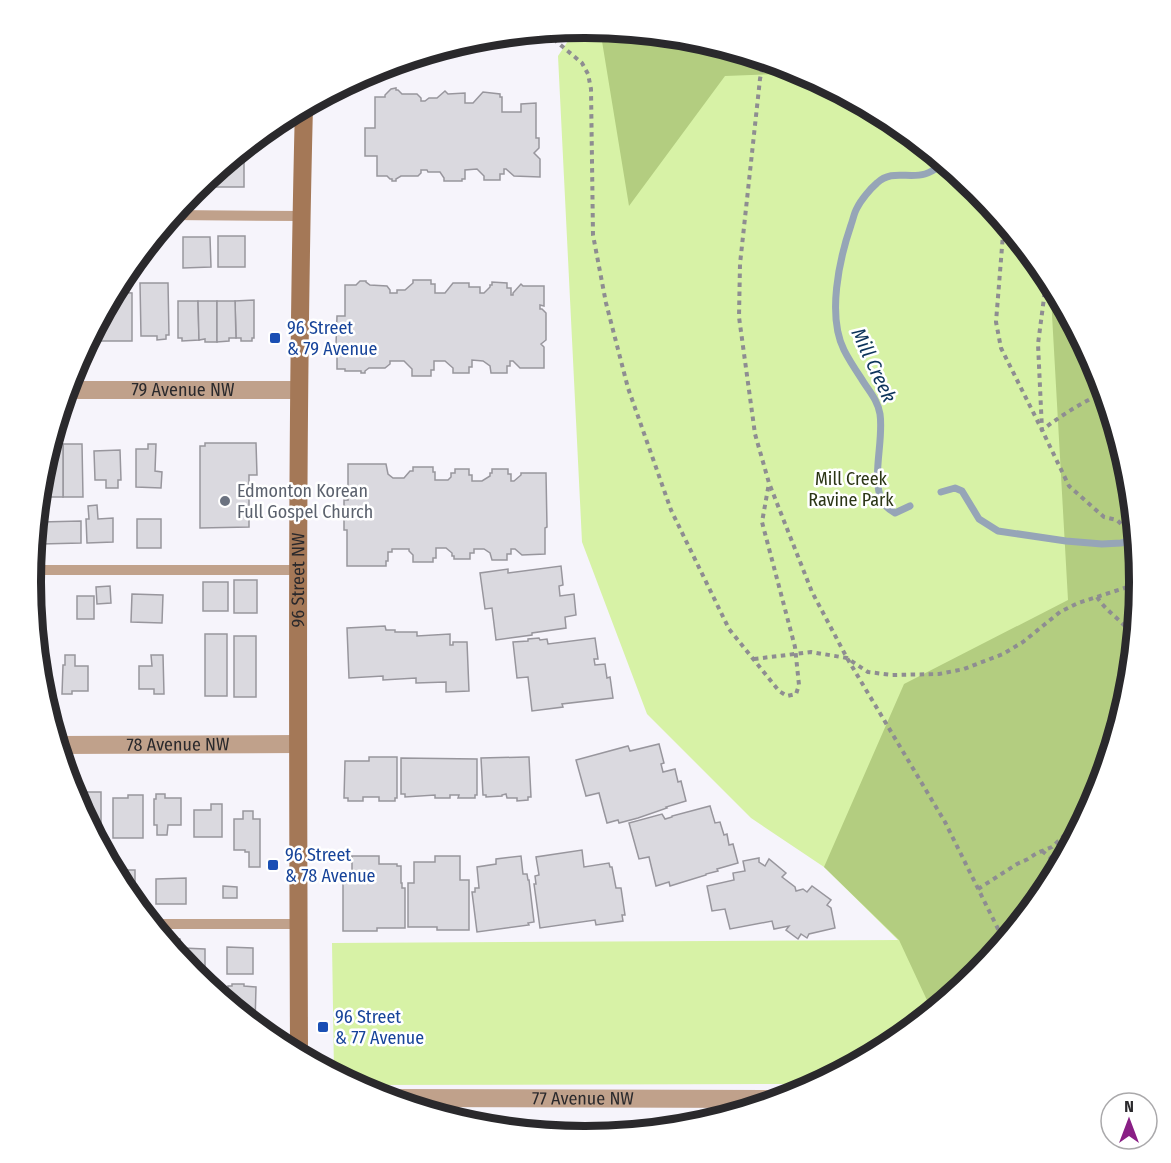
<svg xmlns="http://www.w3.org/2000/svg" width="1171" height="1163" font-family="'Fira Sans Condensed',sans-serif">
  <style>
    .green { fill: #d7f2a6 }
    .forest { fill: #b3cd80 }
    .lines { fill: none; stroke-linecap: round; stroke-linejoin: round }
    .stream { stroke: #96a5b7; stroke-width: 7 }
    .building { fill: #dad9df; stroke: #98969d; stroke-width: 1.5 }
    .path { stroke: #8e8d91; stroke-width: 4; stroke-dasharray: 4.5 4.5; stroke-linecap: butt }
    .lane { stroke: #c0a18b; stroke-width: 10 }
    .street { stroke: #c0a18b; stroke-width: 18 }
    .secondary { stroke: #a47857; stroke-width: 18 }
    .transit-dot { fill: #1a4fb4; stroke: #fff; stroke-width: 2 }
    .worship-dot { fill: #6b7280; stroke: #fff; stroke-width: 2 }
    .labels { text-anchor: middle; stroke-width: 5; stroke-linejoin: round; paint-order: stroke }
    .transit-label { font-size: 18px; fill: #164399; stroke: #fff; text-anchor: start }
    .street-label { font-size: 18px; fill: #2a292c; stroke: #fff }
    .park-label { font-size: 18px; fill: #2b3515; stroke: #fff }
    .worship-label { font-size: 18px; fill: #5b616d; stroke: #fff; text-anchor: start }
    .water-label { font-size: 20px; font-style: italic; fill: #0c335a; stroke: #fff }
    .rim { fill: none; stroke: #2a292c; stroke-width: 8 }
  </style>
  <rect width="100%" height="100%" fill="#f6f4fb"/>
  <path class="green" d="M 586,27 L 694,38 L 798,69 L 894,121 L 978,190 L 1047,274 L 1098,370 L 1129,474 L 1140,582 L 1129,690 L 1098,794 L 1046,890 L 977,974 L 893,1043 L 815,1084 L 358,1085 L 334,1073 L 332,943 L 898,940 L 824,867 L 751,818 L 647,714 L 582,542 L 558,56 L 572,35 L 572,28 Z"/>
  <g class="forest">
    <path d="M 600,29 L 694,38 L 798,69 L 804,73 L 725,76 L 629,206 Z"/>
    <path d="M 1050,279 L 1098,370 L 1129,474 L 1140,582 L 1129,690 L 1098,794 L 1046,890 L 977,974 L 932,1011 L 899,940 L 824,867 L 904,684 L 1068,600 Z"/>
  </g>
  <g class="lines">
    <g class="stream">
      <path d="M 941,492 L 955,488 L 962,491 L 979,519 L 998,531 L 1066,541 L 1102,544 L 1121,543 L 1136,540"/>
      <path d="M 910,506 L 895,513 C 890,510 884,506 882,501 C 871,477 884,441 880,414 C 878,400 868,390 861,378 C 855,369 849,360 844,350 C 827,316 839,260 851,225 C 853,220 854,213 857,208 C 861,200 870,189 877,183 C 892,169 908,179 925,174 C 932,172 939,167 945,163"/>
    </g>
  </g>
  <g class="building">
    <path d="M 396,88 L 396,90 L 398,90 L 402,94 L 417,94 L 421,98 L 421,101 L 425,101 L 429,98 L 437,98 L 445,91 L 448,94 L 465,93 L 465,103 L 473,103 L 483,92 L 500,94 L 500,97 L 502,97 L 502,112 L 521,112 L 521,104 L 536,103 L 536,138 L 539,138 L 539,148 L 534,153 L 540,159 L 540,177 L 514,176 L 506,169 L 504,169 L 504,174 L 500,174 L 500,180 L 484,180 L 484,176 L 477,169 L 465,170 L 465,179 L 462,179 L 462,181 L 444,181 L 444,178 L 440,172 L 428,172 L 427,170 L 421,170 L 421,173 L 418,176 L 401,176 L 396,179 L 396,181 L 392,181 L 392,179 L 390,179 L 387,176 L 377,176 L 377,156 L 365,156 L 365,128 L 375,128 L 375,97 L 385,97 L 385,95 L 391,89 Z"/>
    <path d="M 233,157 L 244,157 L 244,187 L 216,187 L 216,185 L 213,185 L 212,179 L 216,178 L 216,171 Z"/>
    <rect x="218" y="236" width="27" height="31"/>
    <path d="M 183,237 L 210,237 L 211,267 L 183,268 Z"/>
    <path d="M 413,280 L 431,280 L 431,284 L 435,284 L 435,293 L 445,293 L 453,283 L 469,283 L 469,287 L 480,287 L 480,293 L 484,293 L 490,287 L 490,285 L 492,285 L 492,282 L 507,283 L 507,288 L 511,288 L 511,295 L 513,295 L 513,293 L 521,284 L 523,286 L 544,286 L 544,306 L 540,305 L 540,309 L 542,309 L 546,313 L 546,340 L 541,344 L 544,347 L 544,368 L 520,368 L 513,361 L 510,361 L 510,366 L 507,366 L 507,373 L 491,373 L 490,366 L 483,361 L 472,360 L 472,367 L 469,367 L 469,373 L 453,373 L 453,368 L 445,361 L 434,361 L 434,370 L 431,370 L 431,376 L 412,376 L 412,369 L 404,361 L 390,361 L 390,364 L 385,368 L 369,368 L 365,371 L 365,373 L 361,373 L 361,371 L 345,371 L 345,369 L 337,369 L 337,350 L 342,350 L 342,345 L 336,345 L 337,316 L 345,316 L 345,285 L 356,285 L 360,281 L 366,281 L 366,282 L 370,285 L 387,286 L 390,290 L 390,293 L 397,293 L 397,290 L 405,290 L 413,283 Z"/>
    <path d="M 140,283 L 168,283 L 169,335 L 166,335 L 166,339 L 157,340 L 157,336 L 141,336 Z"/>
    <path d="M 114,292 L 132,293 L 132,341 L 98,341 L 98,323 Z"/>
    <path d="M 254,300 L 254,338 L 252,338 L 252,341 L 241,341 L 241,338 L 236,338 L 235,301 Z"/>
    <path d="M 178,301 L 198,301 L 199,340 L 182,341 L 182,338 L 178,338 Z"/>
    <path d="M 198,301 L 217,301 L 217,342 L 205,342 L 205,339 L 199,340 Z"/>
    <path d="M 217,301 L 235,301 L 236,338 L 229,338 L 229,341 L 217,342 Z"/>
    <path d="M 205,443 L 256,443 L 257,475 L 249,475 L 249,527 L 200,528 L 200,446 L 205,446 Z"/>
    <path d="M 63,444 L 82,444 L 83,497 L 63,497 Z"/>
    <path d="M 63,444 L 63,497 L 43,497 L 43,470 L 50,445 Z"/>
    <path d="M 148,444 L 156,444 L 155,471 L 162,472 L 161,488 L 136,487 L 136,449 L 148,449 Z"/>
    <path d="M 120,450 L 121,480 L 118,480 L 118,488 L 106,488 L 106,480 L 95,480 L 94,451 Z"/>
    <path d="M 348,464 L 386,464 L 388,474 L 393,478 L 404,478 L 410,471 L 413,471 L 413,467 L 433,467 L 433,472 L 435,472 L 435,480 L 448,480 L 451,477 L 451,473 L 455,473 L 455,469 L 469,469 L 469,475 L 472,475 L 472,481 L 482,481 L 490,476 L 490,473 L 492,473 L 492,469 L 508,469 L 508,474 L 511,474 L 511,481 L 514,481 L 521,475 L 521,473 L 546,473 L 547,527 L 545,528 L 545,554 L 522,555 L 515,549 L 511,549 L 511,554 L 507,554 L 507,560 L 492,560 L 490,553 L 484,549 L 474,549 L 474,553 L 470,553 L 470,559 L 454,559 L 454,556 L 452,556 L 452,553 L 446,548 L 436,548 L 436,558 L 433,558 L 433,562 L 413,562 L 413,555 L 409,551 L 409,549 L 392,549 L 392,552 L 388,552 L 388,561 L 386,561 L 386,566 L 347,566 L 347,530 L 344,530 L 344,500 L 348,500 Z"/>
    <path d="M 97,505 L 98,519 L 113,518 L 113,542 L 87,543 L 86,519 L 89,519 L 88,506 Z"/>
    <rect x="137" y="519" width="24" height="29"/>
    <path d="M 81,521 L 81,543 L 41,544 L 41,522 Z"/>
    <path d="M 561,566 L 563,585 L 559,586 L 560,596 L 574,594 L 576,615 L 565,617 L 566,628 L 532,633 L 532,635 L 496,640 L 492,608 L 485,609 L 480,573 L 508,569 L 508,573 Z"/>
    <rect x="234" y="580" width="23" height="33"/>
    <rect x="203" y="582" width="25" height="29"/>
    <path d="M 110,586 L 111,603 L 97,604 L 96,587 Z"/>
    <path d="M 132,594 L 163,595 L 162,623 L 131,622 Z"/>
    <rect x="77" y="596" width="17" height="23"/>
    <path d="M 385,626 L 386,630 L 395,630 L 395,632 L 417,632 L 417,636 L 450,634 L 450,645 L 453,645 L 453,642 L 467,642 L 469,691 L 446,692 L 446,682 L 416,683 L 416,678 L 383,680 L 383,676 L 349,678 L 347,628 Z"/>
    <rect x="205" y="634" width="22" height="62"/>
    <rect x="234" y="636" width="22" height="61"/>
    <path d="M 539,638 L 540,640 L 547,639 L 548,644 L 595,638 L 598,659 L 594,659 L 595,665 L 605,664 L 607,678 L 610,677 L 613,698 L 562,704 L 563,707 L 532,711 L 528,677 L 517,678 L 513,642 L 528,641 L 528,639 Z"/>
    <path d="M 65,655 L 75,655 L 75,666 L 88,666 L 88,691 L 72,691 L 72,694 L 62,694 L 63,665 L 65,665 Z"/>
    <path d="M 151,655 L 163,655 L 164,694 L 154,694 L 154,689 L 139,689 L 139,666 L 152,666 Z"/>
    <path d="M 39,665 L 45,665 L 45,700 L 42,689 Z"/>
    <path d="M 659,744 L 664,763 L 661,764 L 663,772 L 675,769 L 678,782 L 681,781 L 686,801 L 666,807 L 667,808 L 638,818 L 619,823 L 618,820 L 607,823 L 599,793 L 586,796 L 576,760 L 628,746 L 630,751 Z"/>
    <path d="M 369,757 L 397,757 L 397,798 L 395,798 L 395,801 L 379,801 L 379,797 L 363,797 L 363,801 L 348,801 L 348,798 L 344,798 L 345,761 L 369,761 Z"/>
    <path d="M 527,757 L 529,757 L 531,797 L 528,797 L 528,800 L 517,801 L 517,798 L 507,798 L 506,794 L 502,795 L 502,796 L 486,797 L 486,795 L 483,795 L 481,758 Z"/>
    <path d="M 401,758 L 477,759 L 477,795 L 475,795 L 475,798 L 458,798 L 459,795 L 450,795 L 450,798 L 435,798 L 435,795 L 405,797 L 405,794 L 401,794 Z"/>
    <path d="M 74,792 L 101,792 L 101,825 L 90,825 L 74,796 Z"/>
    <path d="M 156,794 L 165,794 L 165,798 L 181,798 L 181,825 L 168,825 L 167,835 L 157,835 L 157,825 L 154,825 L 154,799 L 156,799 Z"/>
    <path d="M 128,795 L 143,795 L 143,838 L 113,838 L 113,798 L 128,798 Z"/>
    <path d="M 211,804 L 222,804 L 222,837 L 194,837 L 194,810 L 211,810 Z"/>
    <path d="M 710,806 L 715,823 L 720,822 L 724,835 L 727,834 L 729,845 L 733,844 L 738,863 L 717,869 L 718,871 L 706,874 L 706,875 L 670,886 L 669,882 L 656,886 L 649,857 L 639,859 L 629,823 L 662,814 L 665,819 L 672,817 L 672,816 Z"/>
    <path d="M 243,811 L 253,811 L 253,819 L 260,819 L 260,867 L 249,867 L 249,852 L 245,852 L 245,850 L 234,850 L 234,819 L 243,819 Z"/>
    <path d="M 582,850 L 584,867 L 609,863 L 610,867 L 612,867 L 616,888 L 621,888 L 625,915 L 622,915 L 623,921 L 596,925 L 595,920 L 540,928 L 534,884 L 536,884 L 535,876 L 539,875 L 536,857 Z"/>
    <path d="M 352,856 L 379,856 L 379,864 L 397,864 L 397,866 L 401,866 L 401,883 L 402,883 L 402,888 L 405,888 L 405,928 L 377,928 L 377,931 L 343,931 L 343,883 L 352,883 Z"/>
    <path d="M 435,856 L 460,856 L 460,880 L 469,880 L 469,930 L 437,930 L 437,927 L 408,927 L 408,883 L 414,883 L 414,862 L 435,862 Z"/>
    <path d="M 521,856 L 523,874 L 527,874 L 528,880 L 529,880 L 534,922 L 528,923 L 529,925 L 477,932 L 472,892 L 475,892 L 475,888 L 479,888 L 477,867 L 496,864 L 496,859 Z"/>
    <path d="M 759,858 L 759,862 L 765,866 L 769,859 L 786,873 L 782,877 L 795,887 L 796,891 L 803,889 L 807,892 L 812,886 L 831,900 L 827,905 L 831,908 L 835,928 L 809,934 L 807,938 L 801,934 L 798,939 L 786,930 L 789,926 L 774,929 L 772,921 L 730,929 L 725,909 L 712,911 L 707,886 L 734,880 L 733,873 L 745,871 L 743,861 Z"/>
    <path d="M 114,870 L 135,870 L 135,901 L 124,889 Z"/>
    <path d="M 186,878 L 186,904 L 156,904 L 156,879 Z"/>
    <path d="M 223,886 L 237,887 L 237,898 L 223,898 Z"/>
    <path d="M 164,937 L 170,937 L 170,939 L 180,939 L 180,958 Z"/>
    <path d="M 227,947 L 253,948 L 253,974 L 227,974 Z"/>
    <path d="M 183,948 L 205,949 L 205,975 L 194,974 L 183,961 Z"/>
    <path d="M 232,984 L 244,984 L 244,986 L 256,987 L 255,1024 L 228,1002 L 228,986 L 232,986 Z"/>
  </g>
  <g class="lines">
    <g class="path">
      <path d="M 551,30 L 557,42 L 582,63 L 588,74 L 591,89 L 593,235 L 606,303 L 628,388 L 671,510 L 729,629 L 779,691 L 787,696 L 796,694 L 799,685 L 795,647 L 762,522 L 769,483"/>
      <path d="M 764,59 L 760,79 L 740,264 L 739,317 L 755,434 L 769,483 L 812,592 L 847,658 L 945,822 L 1004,941"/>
      <path d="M 1004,222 L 996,322 L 1001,348 L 1042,430 C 1062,415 1082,402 1105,392"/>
      <path d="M 1047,275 L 1038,344 L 1042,430 L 1069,486 L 1104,517 L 1117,520 L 1127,530 L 1136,568 L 1137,584 L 1130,632 L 1134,640"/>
      <path d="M 1097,597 C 1106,611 1120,619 1130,632 L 1113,735 L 1102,778"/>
      <path d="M 754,659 L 811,652 L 847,658 L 868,672 L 892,675 L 939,674 L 964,669 L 1003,654 L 1023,642 L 1060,612 L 1078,603 L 1137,584"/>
      <path d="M 1042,851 L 1052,859 L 1061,862"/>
      <path d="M 978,889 L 1017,864 L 1028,859 L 1037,853 L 1052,847 L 1087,814"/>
    </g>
    <g class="lane">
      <path d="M 172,215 L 301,216"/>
      <path d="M 32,570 L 298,570"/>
      <path d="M 153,924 L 299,924"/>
    </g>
    <g class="street">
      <path id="s1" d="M 67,390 L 299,390"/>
      <path id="s2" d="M 58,745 L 298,744"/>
      <path id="s3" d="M 388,1098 L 779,1099"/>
    </g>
    <path class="secondary" id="s4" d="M 299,1054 C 298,738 296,422 304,106"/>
  </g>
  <g class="transit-dot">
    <rect x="269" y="332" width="12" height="12" rx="3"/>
    <rect x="267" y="859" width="12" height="12" rx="3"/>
    <rect x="317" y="1021" width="12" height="12" rx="3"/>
  </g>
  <circle class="worship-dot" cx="225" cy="501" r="6"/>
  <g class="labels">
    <g class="transit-label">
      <text x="287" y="334">96 Street<tspan x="287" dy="21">&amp; 79 Avenue</tspan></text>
      <text x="285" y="861">96 Street<tspan x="285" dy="21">&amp; 78 Avenue</tspan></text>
      <text x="335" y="1023">96 Street<tspan x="335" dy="21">&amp; 77 Avenue</tspan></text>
    </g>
    <g class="street-label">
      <text dy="6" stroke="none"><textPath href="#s1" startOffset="116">79 Avenue NW</textPath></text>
      <text dy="6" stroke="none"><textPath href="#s4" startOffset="474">96 Street NW</textPath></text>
      <text dy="6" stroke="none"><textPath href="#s2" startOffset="120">78 Avenue NW</textPath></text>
      <text dy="6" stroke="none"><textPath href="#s3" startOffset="195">77 Avenue NW</textPath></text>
    </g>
    <g class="park-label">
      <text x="851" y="485">Mill Creek<tspan x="851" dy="21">Ravine Park</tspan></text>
    </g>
    <g class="worship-label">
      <text x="237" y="497">Edmonton Korean<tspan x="237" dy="21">Full Gospel Church</tspan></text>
    </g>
    <g class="water-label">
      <text transform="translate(874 365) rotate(65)" y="7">Mill Creek</text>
    </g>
  </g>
  <path d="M0 0H1171V1163H0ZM41 582a544 544 0 1 1 1088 0a544 544 0 1 1-1088 0Z" fill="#fff" fill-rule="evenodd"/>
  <path class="rim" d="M41 582a544 544 0 1 1 1088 0a544 544 0 1 1-1088 0Z"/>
  <g transform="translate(1129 1121)"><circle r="28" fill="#ffffff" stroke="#aaa9ab" stroke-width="1.5"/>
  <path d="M0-4.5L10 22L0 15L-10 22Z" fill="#891f85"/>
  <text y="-9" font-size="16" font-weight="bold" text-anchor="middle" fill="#2a292c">N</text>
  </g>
</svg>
